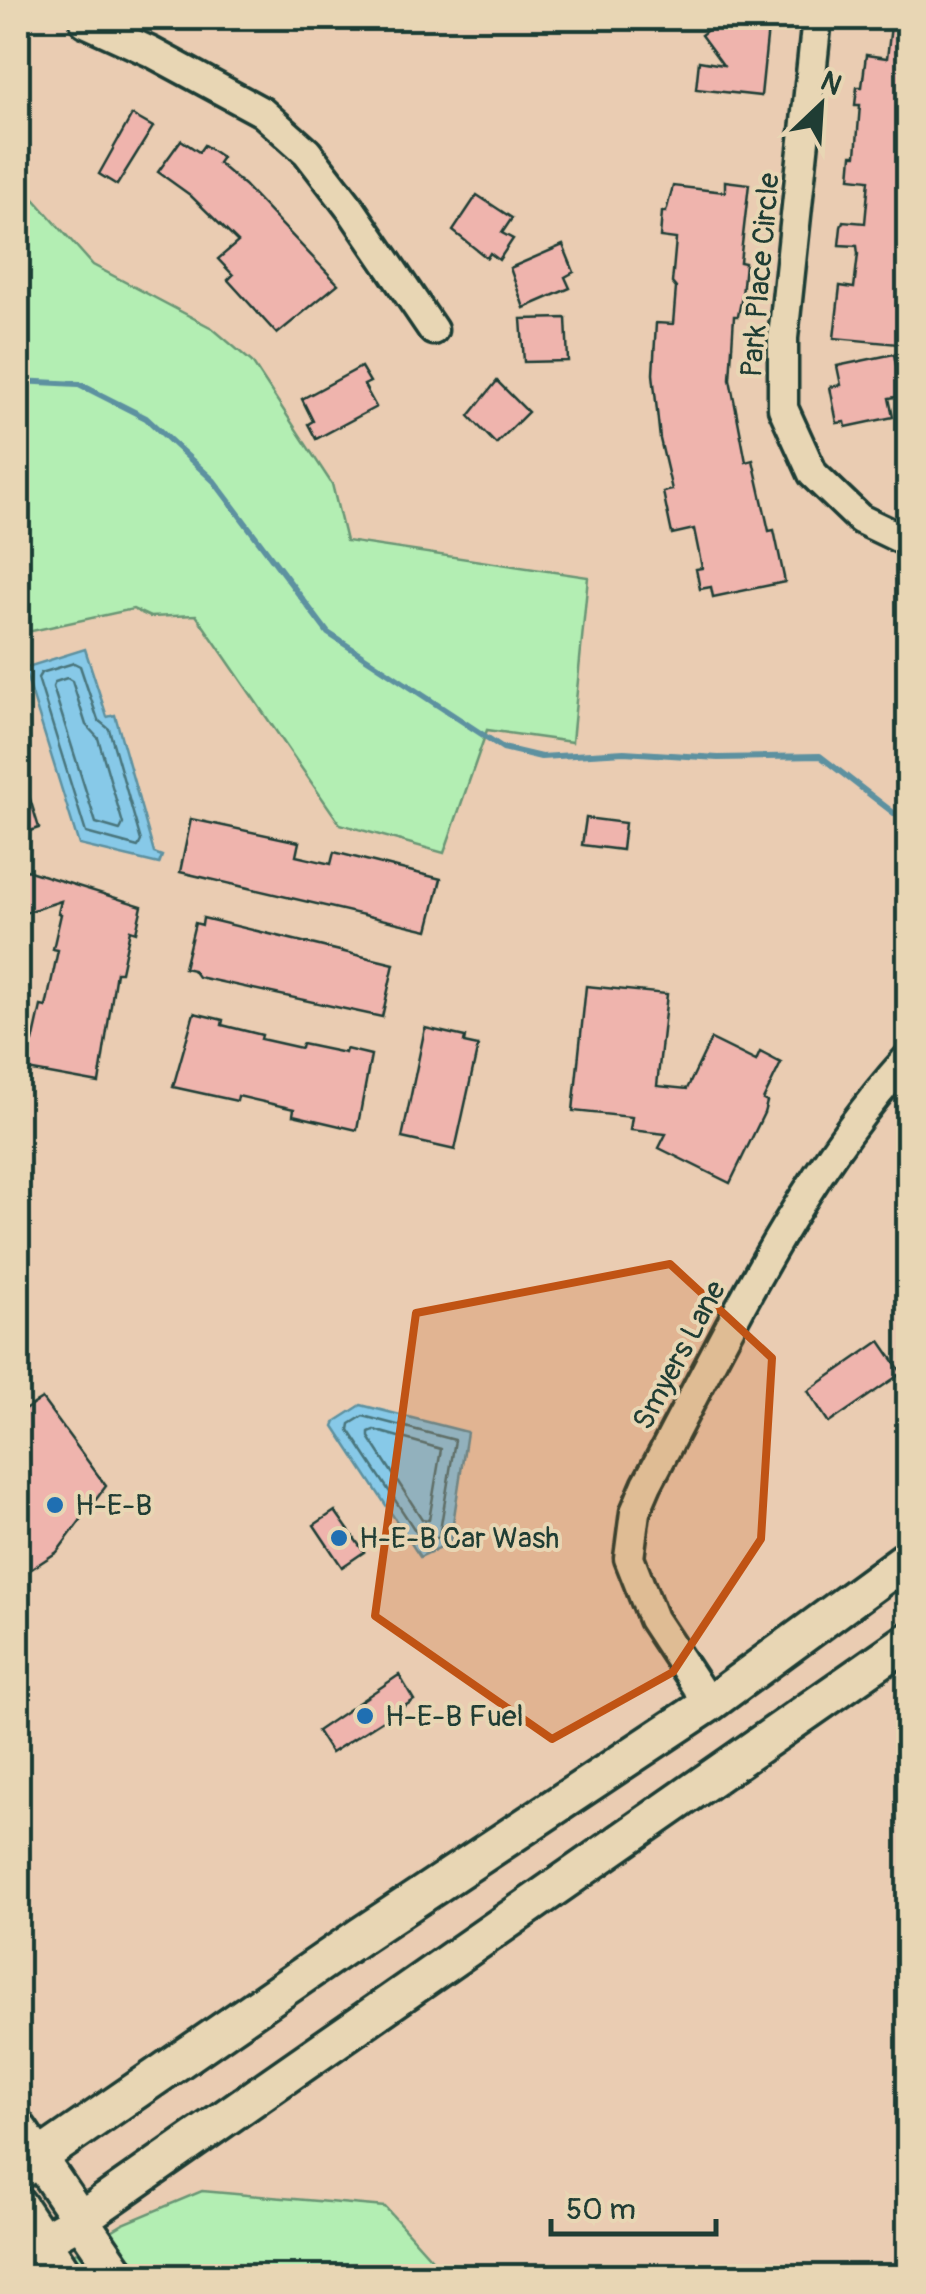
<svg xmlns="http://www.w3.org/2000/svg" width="926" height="2294" font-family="Pangolin,sans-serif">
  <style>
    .green { fill: #b3eeb3; stroke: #699674; stroke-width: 2.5 }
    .water { fill: #87c9e8; stroke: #5d91a0; stroke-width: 2.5 }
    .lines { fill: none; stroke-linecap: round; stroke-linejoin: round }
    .shore { stroke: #49757c; stroke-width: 2.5 }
    .stream { stroke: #5d91a0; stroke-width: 6 }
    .building { fill: #efb4ad; stroke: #1f3d34; stroke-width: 2.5 }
    .minor-casing { stroke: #1f3d34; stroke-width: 35 }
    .major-casing { stroke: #1f3d34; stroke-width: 42 }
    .minor { stroke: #e8d6b4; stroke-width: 28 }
    .major { stroke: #e8d6b4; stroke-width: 35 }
    .marked { fill: #c05314; fill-opacity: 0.2; stroke: #c05314; stroke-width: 8; stroke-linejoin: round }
    .poi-dot { fill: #1f6fb2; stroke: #e8d6b4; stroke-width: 4 }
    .labels { text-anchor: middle; stroke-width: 8; stroke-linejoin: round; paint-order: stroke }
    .street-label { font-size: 30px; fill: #1f3d34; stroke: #e8d6b4 }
    .poi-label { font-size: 30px; fill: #1f3d34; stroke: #e8d6b4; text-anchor: start }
  </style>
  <rect width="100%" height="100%" fill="#eaccb2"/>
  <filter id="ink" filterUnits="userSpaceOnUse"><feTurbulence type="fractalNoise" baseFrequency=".01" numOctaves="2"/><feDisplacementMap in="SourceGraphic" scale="20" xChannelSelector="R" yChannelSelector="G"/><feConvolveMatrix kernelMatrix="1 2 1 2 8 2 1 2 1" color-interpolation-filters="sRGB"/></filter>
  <g filter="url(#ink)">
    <g class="green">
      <path d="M 18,181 L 93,265 L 212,328 L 252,362 L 332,484 L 346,541 L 588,577 L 572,742 L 487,730 L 444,853 L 340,824 L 196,615 L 150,617 L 133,609 L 18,634 Z"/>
      <path d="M 202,2191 L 385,2207 L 447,2276 L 37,2276 L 123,2224 Z"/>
    </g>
    <g class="water">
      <path d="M 85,649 L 107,717 L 115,715 L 154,853 L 162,856 L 159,864 L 79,845 L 24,668 Z"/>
      <path d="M 361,1405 L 467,1432 L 450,1543 L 420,1557 L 334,1426 L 336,1421 Z"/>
    </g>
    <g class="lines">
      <g class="shore">
        <path d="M 74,663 L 80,666 L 98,720 L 109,729 L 141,841 L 138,847 L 86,833 L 38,678 L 41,673 Z"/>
        <path d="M 67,678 L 72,681 L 86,725 L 98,738 L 123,824 L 120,830 L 96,823 L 53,687 L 55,682 Z"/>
        <path d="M 363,1416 L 455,1440 L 439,1537 L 427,1543 L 422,1541 L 349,1430 L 350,1424 Z"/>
        <path d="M 374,1430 L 441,1449 L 429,1520 L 422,1519 L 369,1437 L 369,1432 Z"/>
      </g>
      <path class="stream" d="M 18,381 L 79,384 L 146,418 L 214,481 L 328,633 L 503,748 L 541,757 L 624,752 L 718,758 L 820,756 L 908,824"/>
    </g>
    <g class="building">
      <path d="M 723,18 L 769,18 L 761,96 L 696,89 L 699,61 L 723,65 L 701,35 Z"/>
      <path d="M 892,18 L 908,18 L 908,345 L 834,338 L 840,286 L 854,288 L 858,254 L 857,246 L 839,245 L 841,227 L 843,221 L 865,223 L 869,180 L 850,178 L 852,155 L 856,155 L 860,105 L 855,105 L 857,87 L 862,87 L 866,55 L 887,58 Z"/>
      <path d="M 132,115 L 153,127 L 117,185 L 99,174 Z"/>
      <path d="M 181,140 L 199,152 L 204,145 L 222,157 L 218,163 L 244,185 L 338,284 L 277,334 L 228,280 L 233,275 L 218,259 L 238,242 L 190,195 L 158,172 Z"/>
      <path d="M 725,181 L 749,184 L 740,262 L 745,263 L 742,296 L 738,316 L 734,316 L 730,379 L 746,462 L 753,460 L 769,531 L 774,530 L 785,582 L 713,597 L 711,587 L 700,589 L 696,569 L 702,568 L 694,529 L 672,534 L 663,492 L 672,490 L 660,439 L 653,374 L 656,323 L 673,324 L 676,288 L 672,283 L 676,239 L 660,237 L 662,212 L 666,212 L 673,186 L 725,192 Z"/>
      <path d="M 477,195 L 512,218 L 502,233 L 513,239 L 499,260 L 490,253 L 487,258 L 453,231 Z"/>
      <path d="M 563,245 L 574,272 L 565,277 L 570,288 L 524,308 L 510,268 Z"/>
      <path d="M 566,318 L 568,361 L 524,362 L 521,319 Z"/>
      <path d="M 894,354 L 902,396 L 889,398 L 893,417 L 846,427 L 845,422 L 837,423 L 830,387 L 841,385 L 837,366 Z"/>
      <path d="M 361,367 L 370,382 L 364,385 L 376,407 L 316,439 L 308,424 L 313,421 L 302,399 Z"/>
      <path d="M 497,381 L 528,412 L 496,444 L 469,416 Z"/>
      <path d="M 22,773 L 39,828 L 18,835 L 18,774 Z"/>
      <path d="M 586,818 L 625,823 L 622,850 L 582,845 Z"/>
      <path d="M 191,819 L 299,842 L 296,856 L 331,864 L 334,852 L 441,879 L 428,930 L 180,872 Z"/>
      <path d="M 23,869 L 142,906 L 136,932 L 130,930 L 121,972 L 116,972 L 99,1083 L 22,1069 L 28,1041 L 33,1042 L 41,1006 L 46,1007 L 58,950 L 53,949 L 61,914 L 58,913 L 61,901 L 18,915 L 18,886 Z"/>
      <path d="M 203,918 L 394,964 L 382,1017 L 198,977 L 193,970 L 184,968 L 195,923 L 202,925 Z"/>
      <path d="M 586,986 L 667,994 L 657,1086 L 687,1089 L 711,1039 L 756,1061 L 760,1052 L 781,1063 L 763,1100 L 767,1102 L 764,1113 L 730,1183 L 659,1148 L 666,1134 L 630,1130 L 632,1117 L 573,1111 Z"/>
      <path d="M 194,1013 L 223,1020 L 222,1025 L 262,1035 L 261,1039 L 301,1048 L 302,1044 L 345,1053 L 346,1049 L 371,1055 L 357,1130 L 293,1115 L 294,1109 L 238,1096 L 237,1101 L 173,1087 Z"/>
      <path d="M 425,1028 L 465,1037 L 464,1043 L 478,1046 L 455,1150 L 402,1138 Z"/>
      <path d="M 880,1341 L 902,1373 L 829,1423 L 808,1391 Z"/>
      <path d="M 42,1399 L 106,1486 L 57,1552 L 18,1578 L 18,1414 Z"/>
      <path d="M 335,1511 L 364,1552 L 342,1567 L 314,1525 Z"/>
      <path d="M 399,1675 L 414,1700 L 331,1753 L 317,1731 Z"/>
    </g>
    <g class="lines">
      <g class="minor-casing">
        <g id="minor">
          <path d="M 87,18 L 85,22 L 151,52 L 262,112 L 307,152 L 350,208 L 433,330"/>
          <path d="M 817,18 L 783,338 L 783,408 L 813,474 L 860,519 L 908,542"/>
          <path d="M 709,1704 L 653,1619 L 629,1558 L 635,1512 L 647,1484 C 725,1339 796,1181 908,1058"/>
        </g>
      </g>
      <g class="major-casing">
        <g id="major">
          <path d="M 18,2128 L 119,2276"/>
          <path d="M 18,2172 L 360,1936 L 709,1704 L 908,1558"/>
          <path d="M 18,2205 L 65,2276"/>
          <path d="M 18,2254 L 79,2220 L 908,1641"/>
        </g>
      </g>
      <use href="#minor" class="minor"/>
      <use href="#major" class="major"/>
    </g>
  </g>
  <path class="marked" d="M 670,1264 L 772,1358 L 761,1539 L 673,1672 L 552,1739 L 375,1616 L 416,1313 Z"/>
  <g class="poi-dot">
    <circle cx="55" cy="1505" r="10"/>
    <circle cx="339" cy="1538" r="10"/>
    <circle cx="365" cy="1716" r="10"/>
  </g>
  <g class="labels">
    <g class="street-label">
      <text transform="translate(760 275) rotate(-85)" y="10">Park Place Circle</text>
      <text transform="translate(679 1355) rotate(-62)" y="10">Smyers Lane</text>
    </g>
    <g class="poi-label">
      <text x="75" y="1515">H-E-B</text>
      <text x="359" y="1548">H-E-B Car Wash</text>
      <text x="385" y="1726">H-E-B Fuel</text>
    </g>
  </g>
  <rect width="926" height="2294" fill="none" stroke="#e8d6b4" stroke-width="60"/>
  <rect x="30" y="30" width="866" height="2234" fill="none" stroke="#1f3d34" stroke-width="4" filter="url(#ink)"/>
  <g transform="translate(821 105) rotate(25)" stroke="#e8d6b4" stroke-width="8" paint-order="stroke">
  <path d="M0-8L18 38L0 25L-18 38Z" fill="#1f3d34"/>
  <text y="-15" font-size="28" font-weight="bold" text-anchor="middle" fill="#1f3d34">N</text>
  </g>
  <path d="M551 2219v15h165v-15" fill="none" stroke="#1f3d34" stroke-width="5"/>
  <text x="566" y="2219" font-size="30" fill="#1f3d34" stroke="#e8d6b4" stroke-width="8" paint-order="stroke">50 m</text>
</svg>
